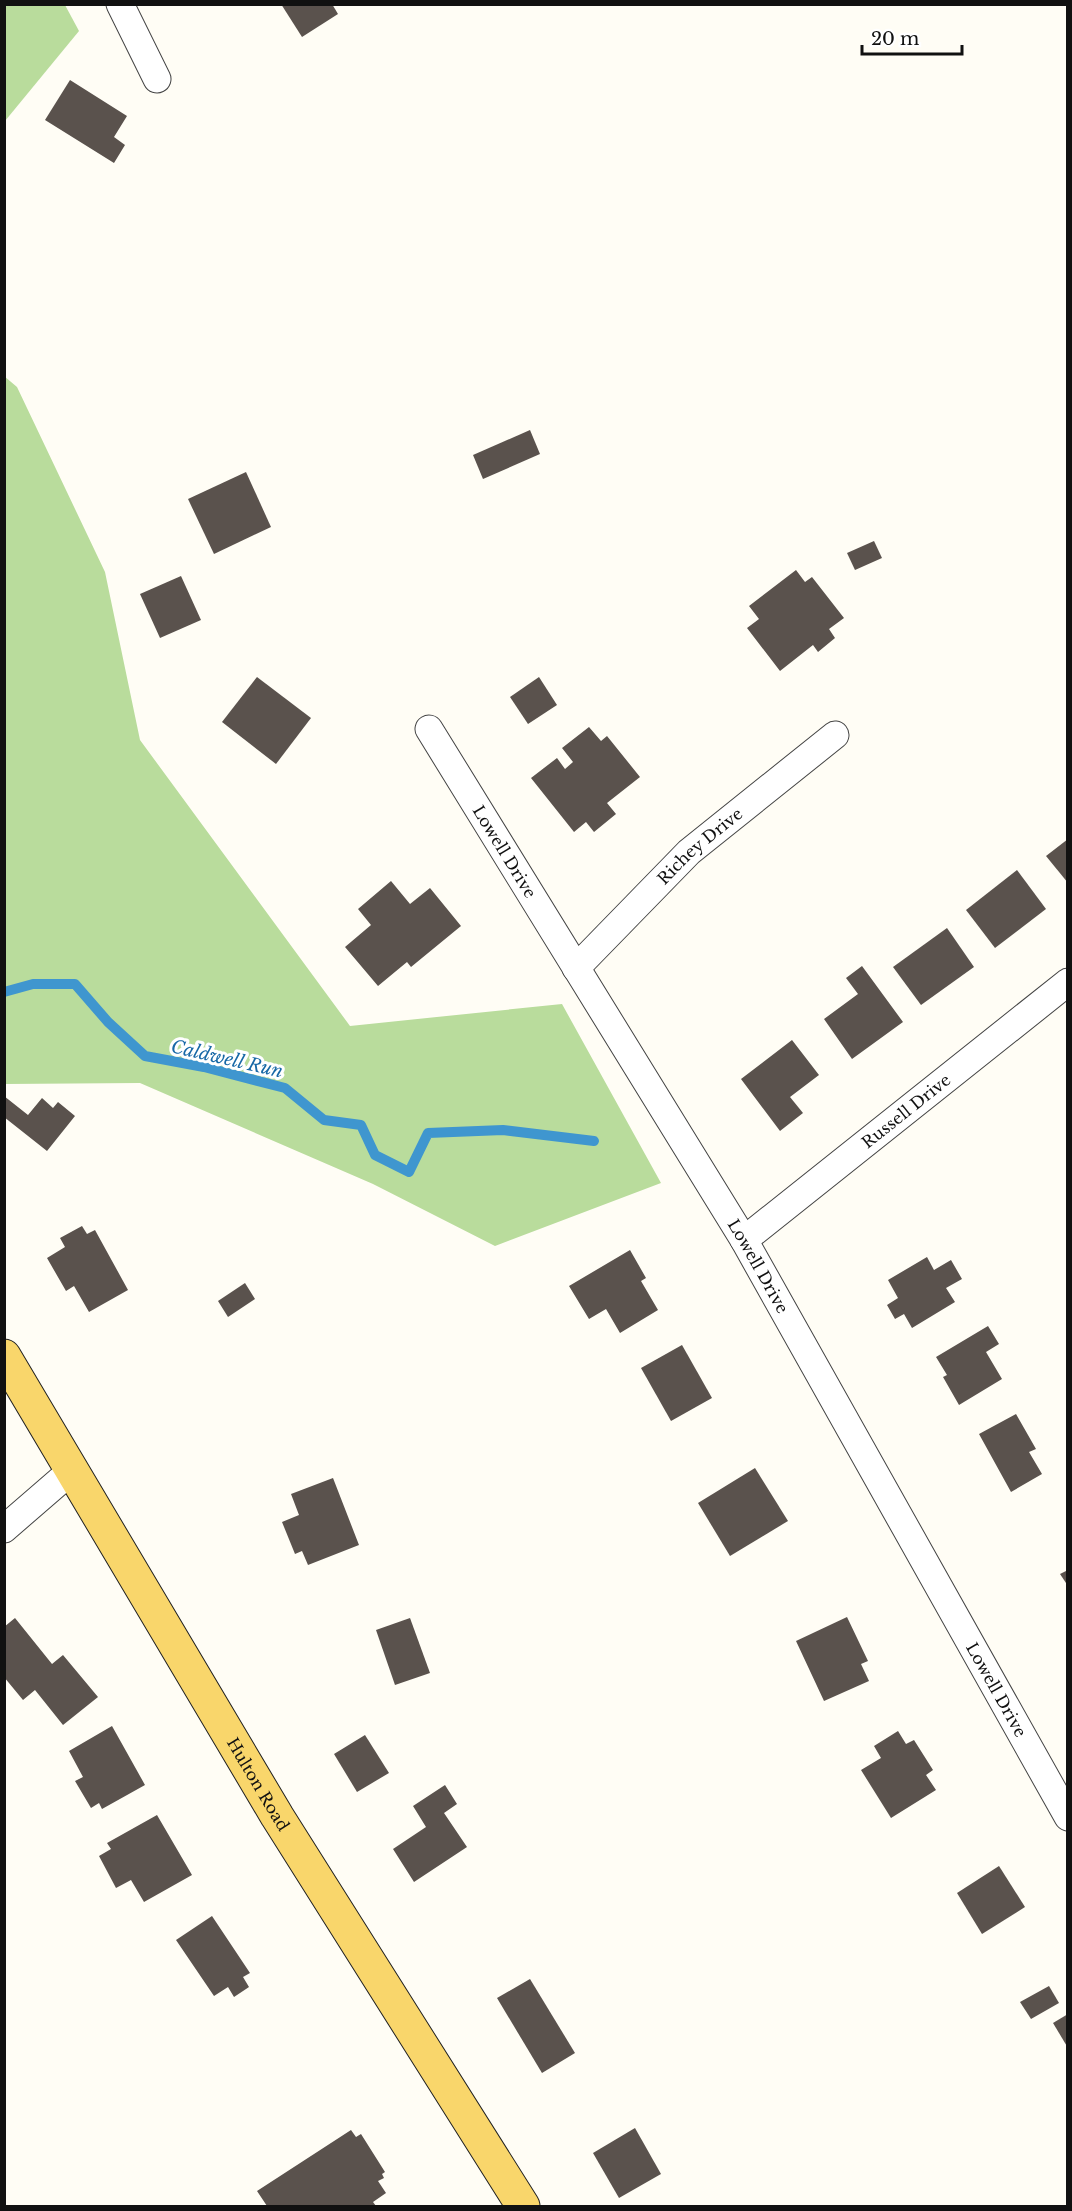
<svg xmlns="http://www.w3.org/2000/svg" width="1072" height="2211" font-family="'Libre Baskerville',serif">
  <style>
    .forest { fill: #b9dc9c }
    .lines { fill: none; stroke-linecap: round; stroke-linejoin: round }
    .stream { stroke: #3f96cf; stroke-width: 10 }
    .building { fill: #5a524d }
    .minor-casing { stroke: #444; stroke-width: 29 }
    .primary-casing { stroke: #222; stroke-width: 35 }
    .minor { stroke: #fff; stroke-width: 27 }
    .primary { stroke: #f9d66b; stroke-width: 33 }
    .labels { text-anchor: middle; stroke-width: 6; stroke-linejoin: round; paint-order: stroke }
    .street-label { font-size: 16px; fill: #111; stroke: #fff }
    .water-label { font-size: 18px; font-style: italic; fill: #1768a6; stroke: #fff }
  </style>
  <rect width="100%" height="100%" fill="#fffdf5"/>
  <g class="forest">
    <path d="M 5,4 L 65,5 L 79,31 L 5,121 Z"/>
    <path d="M 4,376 L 17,387 L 105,572 L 140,740 L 350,1026 L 562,1004 L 661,1183 L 495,1246 L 373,1184 L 140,1083 L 5,1084 Z"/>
  </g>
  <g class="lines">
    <path class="stream" d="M 4,992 L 33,984 L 75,984 L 108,1022 L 145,1056 L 204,1067 L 285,1088 L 324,1120 L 361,1125 L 375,1155 L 409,1172 L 428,1133 L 503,1130 L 594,1141"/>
  </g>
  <g class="building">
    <path d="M 281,4 L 332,4 L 338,14 L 302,37 Z"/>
    <path d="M 70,80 L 127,116 L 114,137 L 125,145 L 114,163 L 45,120 Z"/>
    <path d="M 530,430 L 540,454 L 483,479 L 473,455 Z"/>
    <path d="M 246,472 L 271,527 L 214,554 L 188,499 Z"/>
    <path d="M 874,541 L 882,558 L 855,570 L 847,553 Z"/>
    <path d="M 796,570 L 805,582 L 812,577 L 844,618 L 829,629 L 835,638 L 818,652 L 813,645 L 780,671 L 747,628 L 759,619 L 749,606 Z"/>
    <path d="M 181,576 L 201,620 L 160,638 L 140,594 Z"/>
    <path d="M 257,677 L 311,718 L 276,764 L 222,722 Z"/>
    <path d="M 539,677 L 557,705 L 528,724 L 510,697 Z"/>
    <path d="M 589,727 L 601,741 L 607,736 L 640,777 L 607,803 L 616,814 L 594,832 L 586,822 L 574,832 L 531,778 L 557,758 L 565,769 L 573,762 L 562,748 Z"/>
    <path d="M 1068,839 L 1068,883 L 1046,856 Z"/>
    <path d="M 1017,870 L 1046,909 L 995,948 L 966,910 Z"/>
    <path d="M 391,881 L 410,904 L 430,888 L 461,926 L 411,967 L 407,962 L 378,986 L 345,947 L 371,925 L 358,909 Z"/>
    <path d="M 947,928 L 974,967 L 921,1005 L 893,967 Z"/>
    <path d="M 862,966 L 903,1022 L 852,1059 L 824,1019 L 858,994 L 846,978 Z"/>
    <path d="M 792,1040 L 819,1075 L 790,1097 L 803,1113 L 780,1131 L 741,1079 Z"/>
    <path d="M 4,1096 L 28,1115 L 42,1098 L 53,1108 L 58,1102 L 75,1116 L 47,1151 L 4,1117 Z"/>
    <path d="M 82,1226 L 87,1234 L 95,1230 L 128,1290 L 89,1312 L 74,1286 L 66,1291 L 47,1258 L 65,1247 L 60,1238 Z"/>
    <path d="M 630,1250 L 646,1278 L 641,1281 L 658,1310 L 620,1333 L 606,1309 L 589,1319 L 569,1286 Z"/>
    <path d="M 927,1257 L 934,1270 L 951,1260 L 962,1279 L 946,1288 L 955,1302 L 912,1328 L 904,1314 L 895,1319 L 887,1305 L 898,1298 L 888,1280 Z"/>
    <path d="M 245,1283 L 255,1299 L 228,1317 L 218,1301 Z"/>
    <path d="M 988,1326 L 999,1344 L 986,1352 L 1002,1379 L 959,1405 L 943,1377 L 947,1375 L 936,1357 Z"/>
    <path d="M 682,1345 L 712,1398 L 671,1421 L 641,1368 Z"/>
    <path d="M 1016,1414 L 1036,1449 L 1029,1452 L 1042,1474 L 1011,1492 L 979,1434 Z"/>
    <path d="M 755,1468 L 788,1521 L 730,1556 L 698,1503 Z"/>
    <path d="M 333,1478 L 359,1545 L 308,1565 L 302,1551 L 295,1554 L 282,1522 L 299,1515 L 291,1494 Z"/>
    <path d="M 1068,1570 L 1068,1586 L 1060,1574 Z"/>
    <path d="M 847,1617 L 868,1661 L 861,1664 L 869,1681 L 824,1701 L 796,1641 Z"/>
    <path d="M 15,1618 L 52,1664 L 63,1655 L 98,1697 L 63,1725 L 35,1690 L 23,1700 L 4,1677 L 4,1627 Z"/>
    <path d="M 410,1618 L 430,1673 L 395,1685 L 376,1630 Z"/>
    <path d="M 112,1726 L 145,1785 L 102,1809 L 99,1803 L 91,1808 L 75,1781 L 83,1777 L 69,1751 Z"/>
    <path d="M 898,1731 L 906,1744 L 914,1740 L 933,1770 L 926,1775 L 936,1790 L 891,1818 L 861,1770 L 881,1758 L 874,1746 Z"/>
    <path d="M 365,1735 L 389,1773 L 357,1792 L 334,1754 Z"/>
    <path d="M 445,1785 L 457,1804 L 444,1813 L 467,1847 L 414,1882 L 393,1849 L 426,1827 L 413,1806 Z"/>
    <path d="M 157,1815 L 192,1875 L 144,1902 L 131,1880 L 116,1888 L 99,1856 L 111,1849 L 107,1843 Z"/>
    <path d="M 999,1866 L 1025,1907 L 982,1934 L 957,1893 Z"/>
    <path d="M 212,1916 L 250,1973 L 243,1977 L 249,1987 L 234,1997 L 228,1987 L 214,1996 L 176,1940 Z"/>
    <path d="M 530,1979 L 575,2053 L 542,2073 L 497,1998 Z"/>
    <path d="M 1049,1986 L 1059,2003 L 1031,2019 L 1020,2002 Z"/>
    <path d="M 1068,2014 L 1068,2048 L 1053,2023 Z"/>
    <path d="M 635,2128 L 661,2174 L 619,2198 L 593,2153 Z"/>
    <path d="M 351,2130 L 356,2137 L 361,2134 L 385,2172 L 382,2174 L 384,2178 L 378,2181 L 386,2193 L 373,2202 L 376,2206 L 267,2206 L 257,2191 Z"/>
  </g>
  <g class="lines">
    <g class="minor-casing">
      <g id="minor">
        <path d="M 120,4 L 157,79"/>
        <path id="s1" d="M 429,729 L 744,1240 L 1068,1817"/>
        <path id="s2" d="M 576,968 L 689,852 L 835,735"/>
        <path id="s3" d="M 744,1240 L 1068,982"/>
        <path d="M 4,1529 L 71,1471"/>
      </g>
    </g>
    <g class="primary-casing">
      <g id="primary">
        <path id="s4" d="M 4,1356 L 277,1816 L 523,2206"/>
      </g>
    </g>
    <use href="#minor" class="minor"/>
    <use href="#primary" class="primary"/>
  </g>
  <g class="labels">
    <g class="street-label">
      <text dy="6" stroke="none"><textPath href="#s2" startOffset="174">Richey Drive</textPath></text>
      <text dy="6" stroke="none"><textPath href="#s1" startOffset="144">Lowell Drive</textPath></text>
      <text dy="6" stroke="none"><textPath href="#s3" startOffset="207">Russell Drive</textPath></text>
      <text dy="6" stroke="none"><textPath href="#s1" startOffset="630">Lowell Drive</textPath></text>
      <text dy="6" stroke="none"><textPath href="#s1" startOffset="1116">Lowell Drive</textPath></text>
      <text dy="6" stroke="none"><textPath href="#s4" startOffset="498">Hulton Road</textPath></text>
    </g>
    <g class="water-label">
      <text transform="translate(227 1059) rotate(13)" y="6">Caldwell Run</text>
    </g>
  </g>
  <rect width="1072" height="2211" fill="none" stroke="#111111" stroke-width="12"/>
  <path d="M862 45v9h100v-9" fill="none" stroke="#111111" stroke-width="3"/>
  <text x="871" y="45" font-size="18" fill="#111111" stroke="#ffffff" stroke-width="4.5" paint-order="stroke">20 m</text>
</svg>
